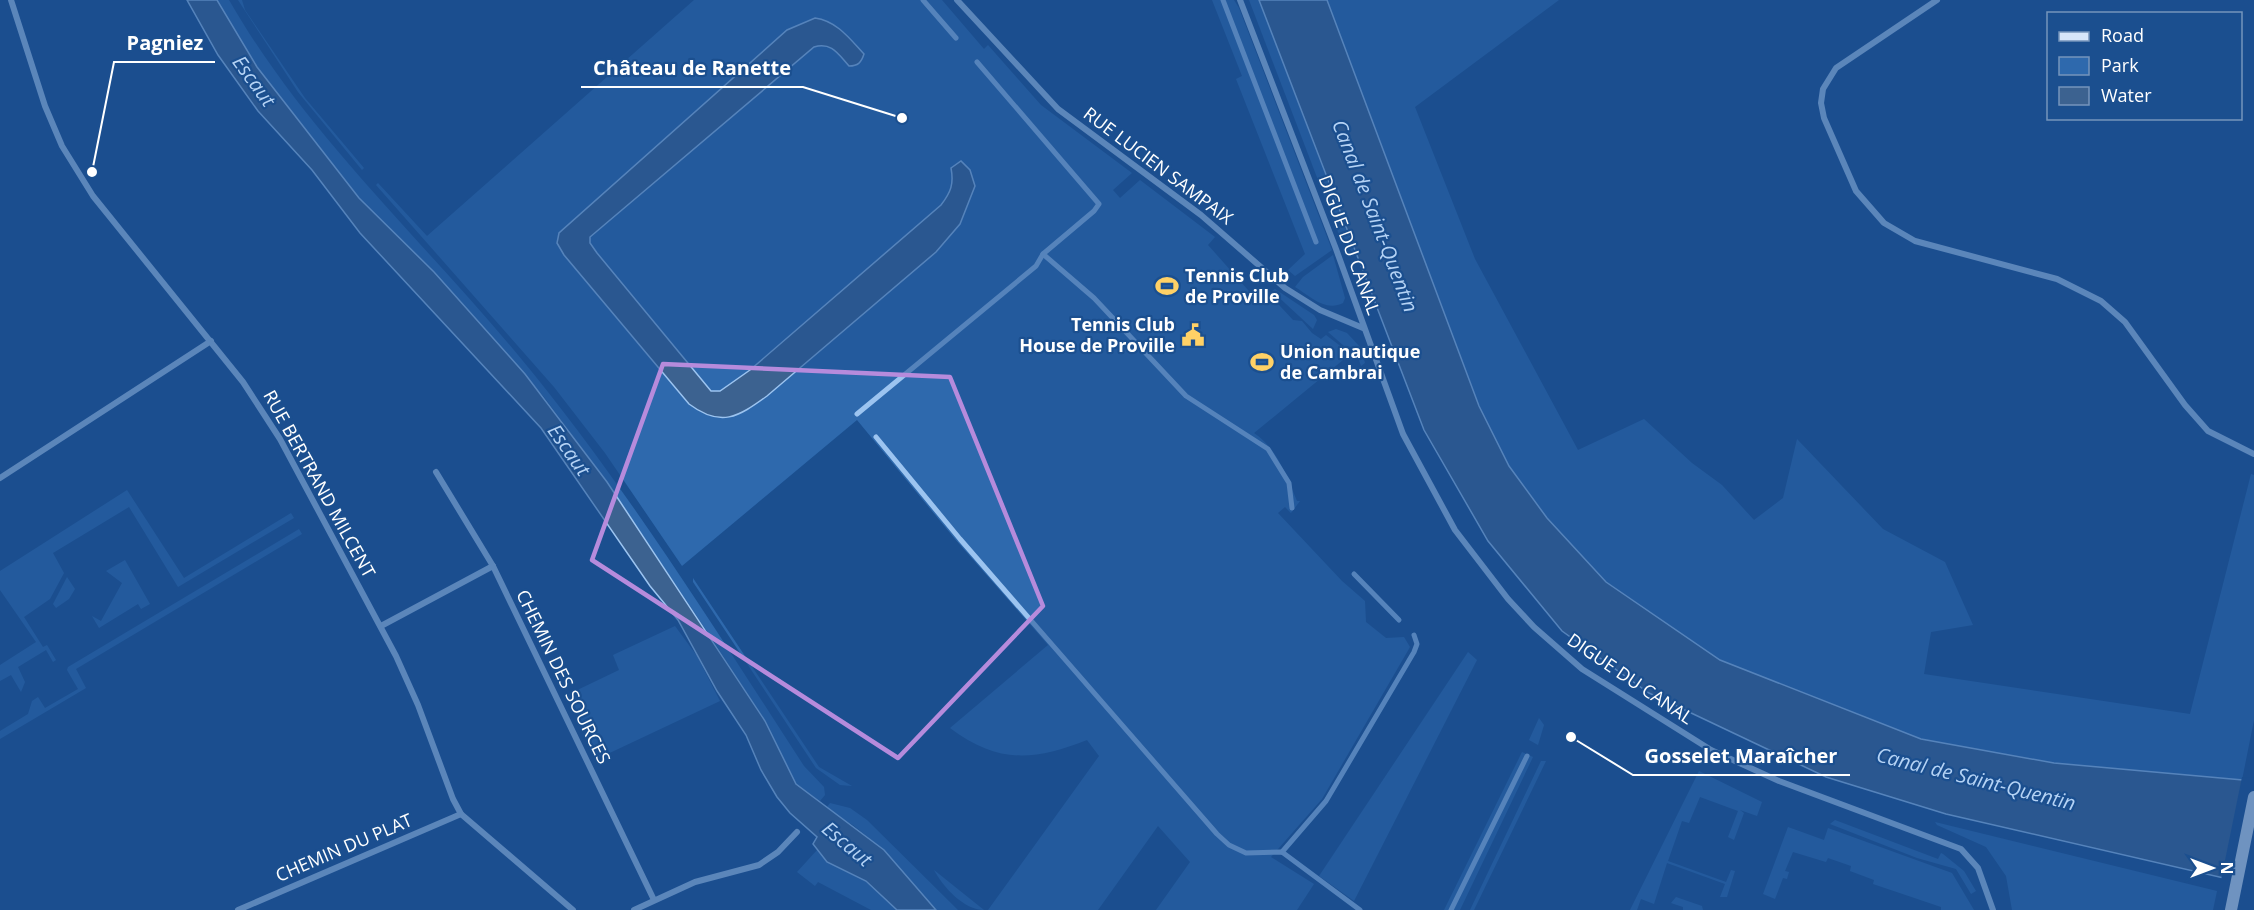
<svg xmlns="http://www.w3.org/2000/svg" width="2254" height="910" font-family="'Open Sans',sans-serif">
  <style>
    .green { fill: #2e69ad }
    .water { fill: #3c6290; stroke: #9cc4f0; stroke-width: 1.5 }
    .pier { fill: #1b4f8f }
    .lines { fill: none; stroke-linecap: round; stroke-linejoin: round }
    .stream { stroke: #9cc4f0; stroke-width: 5 }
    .minor { stroke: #a9c9ee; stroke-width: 6 }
    .secondary { stroke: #d6e6fa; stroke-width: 12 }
    .marked { fill: none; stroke: #b68bdc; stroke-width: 4.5; stroke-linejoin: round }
    .labels { text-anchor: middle; stroke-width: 4.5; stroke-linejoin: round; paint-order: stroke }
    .street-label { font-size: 18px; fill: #fff; stroke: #1b4f8f }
    .poi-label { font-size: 18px; font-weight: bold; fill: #fff; stroke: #1b4f8f; text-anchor: start }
    .water-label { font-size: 20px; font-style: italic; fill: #b5d3f5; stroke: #1b4f8f }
    .leader { fill: none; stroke: #fff; stroke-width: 2 }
    .callout-dot { fill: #fff; stroke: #1b4f8f; stroke-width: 2 }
    .callout-label { font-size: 20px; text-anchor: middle; font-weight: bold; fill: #fff; stroke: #1b4f8f; stroke-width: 4.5; stroke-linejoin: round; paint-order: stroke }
  </style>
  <rect width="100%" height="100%" fill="#1b4f8f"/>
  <g class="green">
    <path d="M 217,0 L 229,0 C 306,134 420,237 518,355 C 625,484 713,626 804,766 L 824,787 L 825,795 L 820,801 L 796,784 L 765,721 L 716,645 L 607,482 L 544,397 L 434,272 L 359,198 L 257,67 Z"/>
    <path d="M 238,0 L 242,0 L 245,10 L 305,98 L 364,168 L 362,170 L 298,92 Z"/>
    <path d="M 694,0 L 942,0 L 984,49 L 988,45 L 1041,105 L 1132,173 L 1113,190 L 1120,198 L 1140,180 L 1215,237 L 1208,245 L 1256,299 L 1266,291 L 1293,320 L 1302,321 L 1312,333 L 1321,339 L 1326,335 L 1343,348 L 1362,351 L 1365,363 L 1361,366 L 1359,360 L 1343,360 L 1254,433 C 1277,448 1287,477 1297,501 L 1300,501 L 1291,513 L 1285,507 L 1278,513 L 1342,581 L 1365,601 L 1366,622 L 1386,638 L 1404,637 L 1410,647 L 1322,799 L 1271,857 L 1314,884 L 1297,910 L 1156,910 L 1190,862 L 1158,826 L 1098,910 L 988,910 L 1099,756 L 1087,740 C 1033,761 998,764 950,728 L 1048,645 L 955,539 L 857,420 L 682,566 L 605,453 L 554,387 L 376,185 L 378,183 L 427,236 Z"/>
    <path d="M 1212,0 L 1234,0 L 1239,8 L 1332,250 L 1295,276 L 1288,270 L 1305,254 L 1236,79 L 1242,76 Z"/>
    <path d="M 1249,0 L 1259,0 L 1356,256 L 1341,240 Z"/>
    <path d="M 1327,0 L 1559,0 L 1415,107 L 1475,259 L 1578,450 L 1644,419 L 1692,463 L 1722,485 L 1754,520 L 1783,498 L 1797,439 L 1883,529 L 1945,562 L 1973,625 L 1931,632 L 1924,674 L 2190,714 L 2251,474 L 2254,475 L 2254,720 L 2242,780 L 2054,763 L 1921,739 L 1720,660 L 1606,582 L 1547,518 L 1509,466 L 1479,406 Z"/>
    <path d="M 1333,255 L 1345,298 L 1343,303 C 1325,312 1310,296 1295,287 L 1303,277 Z"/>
    <path d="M 1275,289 L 1314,315 L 1317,320 L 1313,329 L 1272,291 Z"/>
    <path d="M 1336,329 L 1347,333 L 1361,348 L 1344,346 L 1328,332 Z"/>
    <path d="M 127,490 L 184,578 L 291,513 L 294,518 L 178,587 L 129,507 L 53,553 L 64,573 L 50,599 L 24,617 L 43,647 L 47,645 L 56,660 L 53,662 L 46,650 L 18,667 L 25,682 L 21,692 L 11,675 L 0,681 L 0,665 L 36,642 L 0,590 L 0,571 Z"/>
    <path d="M 299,529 L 302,534 L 76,669 L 86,688 L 0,739 L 0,731 L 28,714 L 32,701 L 38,697 L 45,708 L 78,689 L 67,670 L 68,667 Z"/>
    <path d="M 125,560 L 150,604 L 141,609 L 138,604 L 99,628 L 92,616 L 101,621 L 122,583 L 106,571 Z"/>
    <path d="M 67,577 L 75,589 L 69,599 L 56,608 L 53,604 Z"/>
    <path d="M 693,578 L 819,767 L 852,786 L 840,785 L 816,768 L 693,582 Z"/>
    <path d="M 675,626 L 697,656 L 720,701 L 599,758 L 569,694 L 619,670 L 613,655 Z"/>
    <path d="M 1468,652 L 1477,660 L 1354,901 L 1319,876 Z"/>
    <path d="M 1539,718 L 1544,725 L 1538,745 L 1529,740 Z"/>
    <path d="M 1522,752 L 1533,757 L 1460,910 L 1444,910 Z"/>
    <path d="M 1541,761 L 1546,761 L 1474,910 L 1470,910 Z"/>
    <path d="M 1699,771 L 1762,802 L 1757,816 L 1740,810 L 1744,813 L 1734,840 L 1728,837 L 1738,811 L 1700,797 L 1689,823 L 1682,821 L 1668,861 L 1726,882 L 1731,870 L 1735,871 L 1727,897 L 1720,897 L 1725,884 L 1667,863 L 1654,904 L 1641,899 L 1637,910 L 1630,910 Z"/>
    <path d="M 830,803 L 850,808 L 867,820 L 958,910 L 936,910 L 884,850 L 853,825 L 832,813 L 827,807 Z"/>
    <path d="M 1835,820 L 1938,859 L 1941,853 L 1943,854 L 1964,871 L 1976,891 L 1971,894 L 1956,869 L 1917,858 L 1830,824 Z"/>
    <path d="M 1935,822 L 2217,891 L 2213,910 L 2012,910 L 2006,876 L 1986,847 L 1937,825 Z"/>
    <path d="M 1788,827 L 1824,840 L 1828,828 L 1952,873 L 1974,910 L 1941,910 L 1941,907 L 1873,884 L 1874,880 L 1850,871 L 1851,866 L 1828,858 L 1826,862 L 1793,852 L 1785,871 L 1789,872 L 1787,879 L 1783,878 L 1775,899 L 1763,894 Z"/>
    <path d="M 818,849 L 827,862 L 866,881 L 897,910 L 871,910 L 818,882 L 815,886 L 797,872 Z"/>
    <path d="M 934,870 L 984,910 C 964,910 943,887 934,870 Z"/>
    <path d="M 1676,897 L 1702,906 L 1703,910 L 1683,910 L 1683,907 L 1671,903 Z"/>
  </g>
  <g class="water">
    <path d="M 187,0 L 217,0 L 257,67 L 359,198 L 434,272 L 525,374 L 607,482 L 765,721 L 796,784 L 884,850 L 936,910 L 897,910 L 866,881 L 827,862 L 813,844 L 817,837 L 790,813 L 777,797 L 761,770 L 746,735 L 717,691 L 678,620 L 650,586 L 541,428 L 360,233 L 312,170 L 258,111 L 218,55 Z"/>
    <path d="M 1259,0 L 1327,0 L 1479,406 L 1509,466 L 1547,518 L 1606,582 L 1720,660 L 1921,739 L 2054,763 L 2254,781 L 2254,885 L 1946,814 L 1826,777 L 1649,693 L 1562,631 L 1488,541 L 1424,430 Z"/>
    <path d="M 815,18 C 837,21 850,39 864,54 C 861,63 858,66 849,66 C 838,54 832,42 814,47 L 590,237 L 590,243 L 597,253 L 711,391 L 720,391 L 750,370 L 941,205 C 951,192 954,184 951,168 L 961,161 L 970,170 L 975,186 L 960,224 L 936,252 L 767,396 C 738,417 721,428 689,404 L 564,255 L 557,243 L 559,233 L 787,30 Z"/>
  </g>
  <path class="pier" d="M 2242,777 L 2254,778 L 2254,888 L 2221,880 Z"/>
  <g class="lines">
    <g class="stream">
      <path d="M 923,0 L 956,38"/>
      <path d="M 1223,0 L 1316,242"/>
      <path d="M 977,62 L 1099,204 L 1094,211 L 1043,254 L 1094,298 L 1186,396 L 1268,449 L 1289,483 L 1292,508"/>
      <path d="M 857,414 L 1036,266 L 1043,254"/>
      <path d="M 876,437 L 960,539 L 1217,834 L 1229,845 L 1246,853 L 1282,852 L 1360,910"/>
      <path d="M 1354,574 L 1399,620"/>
      <path d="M 1282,852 L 1326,801 L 1414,652 L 1417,644 L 1414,635"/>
      <path d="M 1451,910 L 1527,756"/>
    </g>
    <g class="minor">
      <path d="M 11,0 L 45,106 L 62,146 L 93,196 L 243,382 L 280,439 L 396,656 L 418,705 L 453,799 L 461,814 L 573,910"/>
      <path d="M 957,0 L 1058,109 L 1201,215 L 1285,288 L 1320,310 L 1363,328"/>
      <path d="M 1240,0 L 1336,249 L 1403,434 L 1455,530 L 1508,599 L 1534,627 L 1582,669 L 1711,750 L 1779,781 L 1961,849 L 1978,868 L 1993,910"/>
      <path d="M 1937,0 L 1836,68 L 1823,89 L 1821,103 L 1824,118 L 1856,191 L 1884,223 L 1915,241 L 2057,279 L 2101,301 L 2125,322 L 2185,405 L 2208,431 L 2254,454"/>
      <path d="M 436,472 L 493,566 L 654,900"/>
      <path d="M 0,478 L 211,341"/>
      <path d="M 381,626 L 493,566"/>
      <path d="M 238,910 L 461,814"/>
      <path d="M 634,910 L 695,882 L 759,865 L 778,852 L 797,832"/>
    </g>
    <path class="secondary" d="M 2231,910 L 2254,797"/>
  </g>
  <path d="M0 0H2254V910H0ZM 663,364 L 950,377 L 1043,606 L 898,758 L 592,560 Z" fill="#1b4f8f" fill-opacity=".55" fill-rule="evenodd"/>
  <path class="marked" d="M 663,364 L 950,377 L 1043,606 L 898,758 L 592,560 Z"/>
  <defs>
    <g id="stadium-bare" transform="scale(1.8)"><path d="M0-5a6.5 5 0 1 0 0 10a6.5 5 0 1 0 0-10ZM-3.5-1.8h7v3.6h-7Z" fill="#ffd166" stroke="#1b4f8f" stroke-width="2.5" paint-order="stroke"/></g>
    <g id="civic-bare" transform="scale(1.8)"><path d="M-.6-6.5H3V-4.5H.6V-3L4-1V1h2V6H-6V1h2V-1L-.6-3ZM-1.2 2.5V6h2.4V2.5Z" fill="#ffd166" stroke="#1b4f8f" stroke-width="2.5" paint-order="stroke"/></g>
  </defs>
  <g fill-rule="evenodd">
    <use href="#stadium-bare" x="1167" y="286"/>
    <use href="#civic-bare" x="1193" y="335"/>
    <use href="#stadium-bare" x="1262" y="362"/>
  </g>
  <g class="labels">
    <g class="street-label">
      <text transform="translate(1158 166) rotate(37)" y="6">RUE LUCIEN SAMPAIX</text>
      <text transform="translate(1349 245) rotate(70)" y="6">DIGUE DU CANAL</text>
      <text transform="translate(319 484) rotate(61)" y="6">RUE BERTRAND MILCENT</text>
      <text transform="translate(563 677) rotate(64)" y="6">CHEMIN DES SOURCES</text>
      <text transform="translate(1630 679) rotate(34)" y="6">DIGUE DU CANAL</text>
      <text transform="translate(344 848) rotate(-23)" y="6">CHEMIN DU PLAT</text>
    </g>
    <g class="poi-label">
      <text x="1185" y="282">Tennis Club<tspan x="1185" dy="21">de Proville</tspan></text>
      <text x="1175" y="331" text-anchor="end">Tennis Club<tspan x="1175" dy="21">House de Proville</tspan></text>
      <text x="1280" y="358">Union nautique<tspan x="1280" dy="21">de Cambrai</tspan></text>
    </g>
    <g class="water-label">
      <text transform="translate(254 81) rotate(54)" y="7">Escaut</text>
      <text transform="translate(1375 216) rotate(69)" y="7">Canal de Saint-Quentin</text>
      <text transform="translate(569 450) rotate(55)" y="7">Escaut</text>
      <text transform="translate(1976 779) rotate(14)" y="7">Canal de Saint-Quentin</text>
      <text transform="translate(847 844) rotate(40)" y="7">Escaut</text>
    </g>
  </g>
  <path class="leader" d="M92 172L114 62H215M902 118L803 87H581M1571 737L1633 775H1850"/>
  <g class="callout-dot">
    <circle cx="92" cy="172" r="6"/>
    <circle cx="902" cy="118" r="6"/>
    <circle cx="1571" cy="737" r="6"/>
  </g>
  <g class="callout-label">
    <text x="165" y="50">Pagniez</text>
    <text x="692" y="75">Château de Ranette</text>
    <text x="1741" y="763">Gosselet Maraîcher</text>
  </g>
  <rect x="2047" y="12" width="195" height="108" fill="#1b4f8f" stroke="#7695bc" stroke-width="1.5"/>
  <rect x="2059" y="32" width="30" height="9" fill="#d6e6fa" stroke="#7695bc" stroke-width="1.5"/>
  <text x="2101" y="42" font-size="18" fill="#ffffff">Road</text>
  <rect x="2059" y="57" width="30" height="18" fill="#2e69ad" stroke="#7695bc" stroke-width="1.5"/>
  <text x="2101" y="72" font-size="18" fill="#ffffff">Park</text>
  <rect x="2059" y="87" width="30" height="18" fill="#3c6290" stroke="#7695bc" stroke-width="1.5"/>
  <text x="2101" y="102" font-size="18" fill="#ffffff">Water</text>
  <g transform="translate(2212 868) rotate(90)" stroke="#1b4f8f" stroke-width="4.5" paint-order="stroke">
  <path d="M0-4.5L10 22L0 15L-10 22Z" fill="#ffffff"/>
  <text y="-9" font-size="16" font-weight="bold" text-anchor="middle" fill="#ffffff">N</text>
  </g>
</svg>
